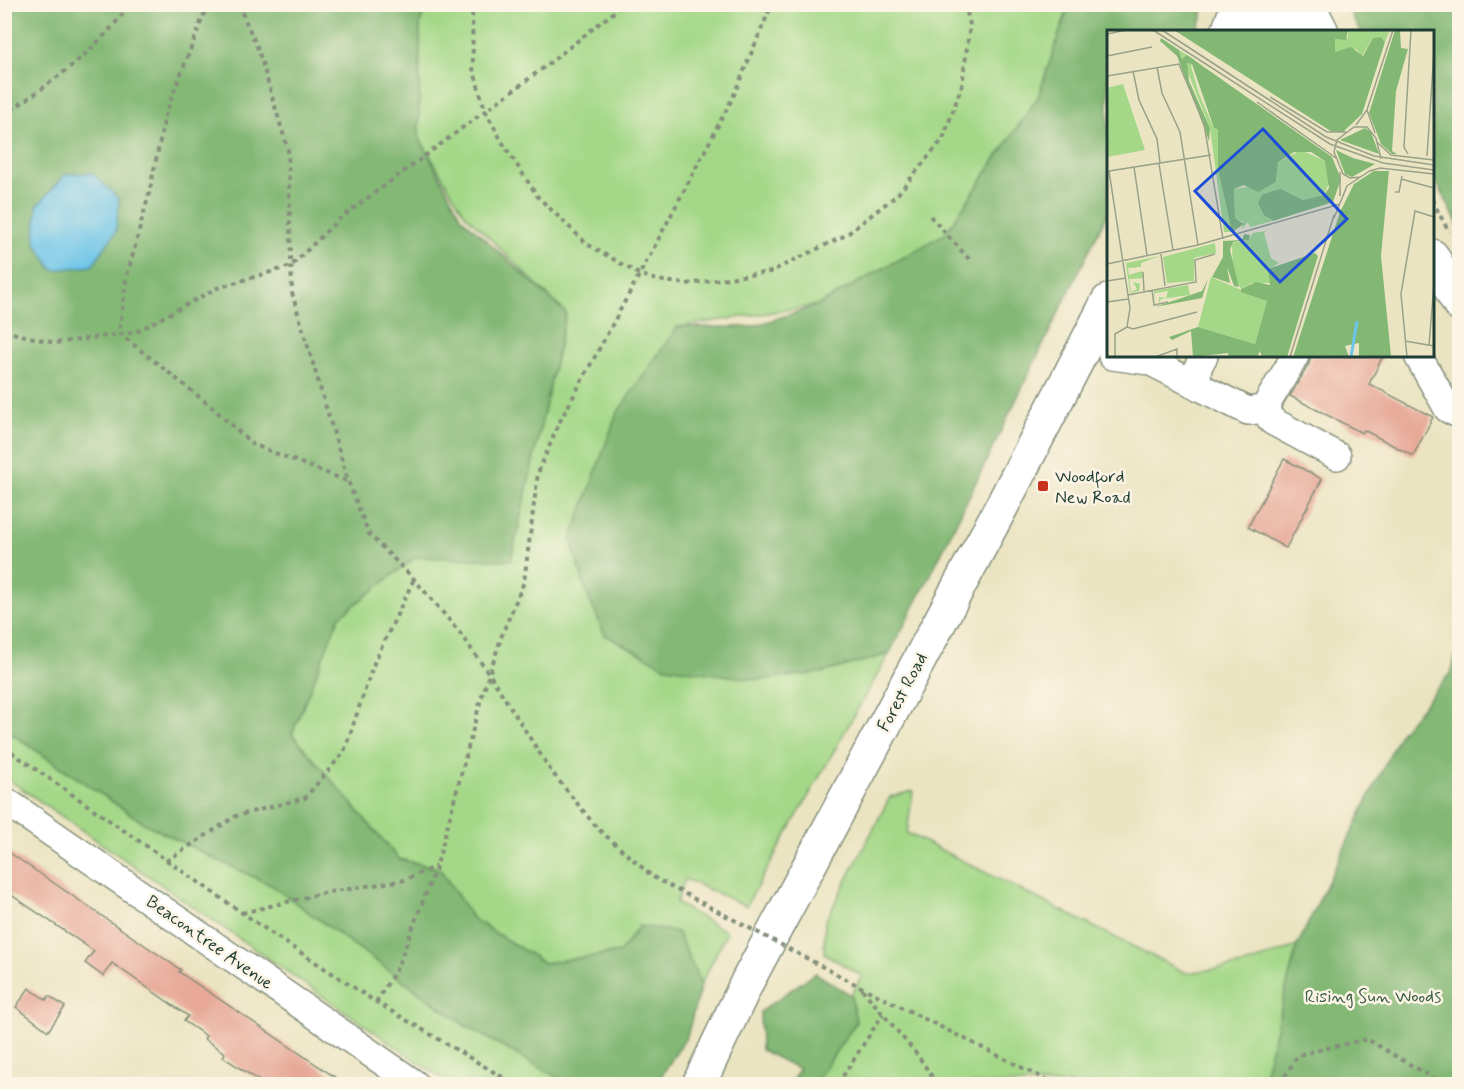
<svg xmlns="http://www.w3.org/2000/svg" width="1464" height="1089" font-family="Mynerve,sans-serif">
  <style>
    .green { fill: #a4d888; stroke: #628a5e; stroke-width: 1.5 }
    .forest { fill: #83b874; stroke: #517a54; stroke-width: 1.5 }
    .water { fill: #6cc4e9; stroke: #46808e; stroke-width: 1.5 }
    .building { fill: #e7a898 }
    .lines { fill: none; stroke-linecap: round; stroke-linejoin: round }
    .minor-casing { stroke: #85907b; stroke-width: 30 }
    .major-casing { stroke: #85907b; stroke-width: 36 }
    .path { stroke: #85907b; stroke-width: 4; stroke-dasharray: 4.5 4.5; stroke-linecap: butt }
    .minor { stroke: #fff; stroke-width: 27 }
    .major { stroke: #fff; stroke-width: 33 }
    .path-bridge { stroke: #85907b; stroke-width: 4; stroke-dasharray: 4.5 4.5; stroke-linecap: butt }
    .poi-dot { fill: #c8321e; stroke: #fcf5e5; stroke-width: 2 }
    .labels { text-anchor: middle; stroke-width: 5; stroke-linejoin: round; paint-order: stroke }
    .poi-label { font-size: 18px; fill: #1f3d34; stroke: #fcf5e5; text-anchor: start }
    .street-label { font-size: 18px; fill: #1f3d34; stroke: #fcf5e5 }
    .park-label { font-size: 18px; fill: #3a5c45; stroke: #fcf5e5 }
    .inset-river { fill: none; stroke: #6cc4e9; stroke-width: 3 }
    .inset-road { fill: none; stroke: #99a189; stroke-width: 1.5 }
    .view { fill: #1d4ed8; fill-opacity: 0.15; stroke: #1d4ed8; stroke-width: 3 }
    .inset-edge { fill: none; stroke: #1f3d34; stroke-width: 3 }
  </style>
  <rect width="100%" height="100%" fill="#fcf5e5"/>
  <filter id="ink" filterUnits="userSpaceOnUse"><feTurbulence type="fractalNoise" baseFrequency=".0167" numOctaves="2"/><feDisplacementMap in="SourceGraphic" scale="12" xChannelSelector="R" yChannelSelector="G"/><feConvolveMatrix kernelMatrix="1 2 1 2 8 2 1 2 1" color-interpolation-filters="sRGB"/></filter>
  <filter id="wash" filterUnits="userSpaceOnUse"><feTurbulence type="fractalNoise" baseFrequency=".008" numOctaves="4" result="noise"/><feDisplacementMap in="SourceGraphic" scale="24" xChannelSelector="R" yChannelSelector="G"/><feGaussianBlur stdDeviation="1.35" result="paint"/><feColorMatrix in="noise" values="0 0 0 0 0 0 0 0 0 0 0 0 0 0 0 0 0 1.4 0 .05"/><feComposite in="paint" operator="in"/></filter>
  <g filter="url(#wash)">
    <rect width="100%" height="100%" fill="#ebe4c2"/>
    <g class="green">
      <path d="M 425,5 L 1069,5 L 1038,97 L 945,234 L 818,305 L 677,327 L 571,540 L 587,594 L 605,635 L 821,673 L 889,654 L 746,906 L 685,879 L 676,903 L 727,932 L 701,984 L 677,932 L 639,926 L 620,952 L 544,963 L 473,919 L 440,869 L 399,859 L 292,734 L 339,617 L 416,557 L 511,560 L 566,313 L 464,213 L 419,137 L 420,25 Z"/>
      <path d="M 4,729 L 144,823 L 211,857 L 271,885 L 466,1026 L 569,1084 L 450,1084 L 5,777 Z"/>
      <path d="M 913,791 L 907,833 L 1186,973 L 1244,965 L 1297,946 L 1262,1084 L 814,1084 L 856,1022 L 851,995 L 862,976 L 824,953 L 825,922 L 890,797 Z"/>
    </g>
    <g class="forest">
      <path d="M 4,5 L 425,5 L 420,25 L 419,137 L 462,218 L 566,313 L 511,560 L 416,557 L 339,617 L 292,734 L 399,859 L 440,869 L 473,919 L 544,963 L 620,952 L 639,926 L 677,932 L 701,984 L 687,1036 L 656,1084 L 569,1084 L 466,1026 L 271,885 L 211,857 L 144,823 L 5,729 Z"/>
      <path d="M 1069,5 L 1202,5 L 1202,19 L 1196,31 L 1108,32 L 1108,212 L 930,576 L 889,654 L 821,673 L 758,680 L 666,667 L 605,635 L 587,594 L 571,540 L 617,413 L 677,327 L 751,327 L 818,305 L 945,234 L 1038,97 Z"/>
      <path d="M 1346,5 L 1459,5 L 1459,227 L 1433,174 L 1432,32 L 1360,31 Z"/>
      <path d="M 1459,642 L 1459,1084 L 1262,1084 L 1297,946 L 1400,733 L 1452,671 Z"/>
      <path d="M 815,973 L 851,995 L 856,1022 L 814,1084 L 790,1084 L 799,1069 L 761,1050 L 760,1012 Z"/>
    </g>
    <path class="water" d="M 92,173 L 119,199 L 116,231 L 92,266 L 53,270 L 35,242 L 37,206 L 66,174 Z"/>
    <g id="blocks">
      <g class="building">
        <path d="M 1311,356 L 1383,356 L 1369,384 L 1433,417 L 1413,456 L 1364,430 L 1362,433 L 1290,396 L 1309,364 Z"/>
        <path d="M 1284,459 L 1322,479 L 1286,548 L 1248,527 Z"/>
        <path d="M 4,849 L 181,970 L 179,972 L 345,1084 L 264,1084 L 223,1057 L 225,1053 L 204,1039 L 206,1036 L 184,1021 L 188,1016 L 112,963 L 103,976 L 85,963 L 94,951 L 4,890 Z"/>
        <path d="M 29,988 L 46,1000 L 49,996 L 65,1007 L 48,1031 L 16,1007 Z"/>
      </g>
    </g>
  </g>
  <g filter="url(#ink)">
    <use href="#blocks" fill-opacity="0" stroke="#85907b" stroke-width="1.5"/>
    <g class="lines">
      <g class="minor-casing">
        <g id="minor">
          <path d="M 1112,356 L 1149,361 L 1200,387"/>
          <path d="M 1204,356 C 1197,367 1195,374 1200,387 L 1248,411 L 1264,409 L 1295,356"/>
          <path d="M 1418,356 L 1448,409 L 1456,413 L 1460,411"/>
          <path d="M 1264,409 L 1272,421 L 1337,456"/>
          <path d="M 4,800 L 415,1084"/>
        </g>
      </g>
      <g class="major-casing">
        <g id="major">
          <path d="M 1278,4 L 1292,32"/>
          <path d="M 1308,4 L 1322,32"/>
          <path d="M 1228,32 L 1238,4"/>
          <path d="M 1258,32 L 1265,4"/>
          <path d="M 1432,256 L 1460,305"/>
          <path d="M 699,1084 L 748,980 L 1004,502 L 1108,301"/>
        </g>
      </g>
      <g class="path">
        <path d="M 208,4 L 166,112 L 149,194 L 126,280 L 119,333 L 212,407 L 252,444 L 347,481"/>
        <path d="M 238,4 L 258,49 L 288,150 L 292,293 L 348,481 L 369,534 L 414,579 L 456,628 L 490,675 L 551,771 L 597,828 L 653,877"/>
        <path d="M 472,4 L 473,68 L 485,110 L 505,147 L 538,197 L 587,244 L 639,274 L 656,280 L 687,284 L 770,272 L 846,235 L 897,195 L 943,139 L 962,85 L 970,25 L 965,4"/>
        <path d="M 4,115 C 51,83 97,51 130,4"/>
        <path d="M 1432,200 L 1449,232"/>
        <path d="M 930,216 L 970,260"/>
        <path d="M 4,331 L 55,343 L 136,332 L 217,288 L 291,266 L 338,220 L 542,69 L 624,4"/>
        <path d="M 4,747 L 277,937 L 376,1002 L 514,1084"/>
        <path d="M 166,861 L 236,816 L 305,798 L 344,752 L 374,663 L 414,579"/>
        <path d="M 242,913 L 323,893 L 405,880 L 436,866"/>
        <path d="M 859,986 L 1055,1084"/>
        <path d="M 862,989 L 919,1057 L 937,1084"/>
        <path d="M 376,1002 L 397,968 L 437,865 L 481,699 L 503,632 L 524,582 L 538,473 L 559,423 L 657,242 L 733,97 L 772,4"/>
        <path d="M 838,1084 L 883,1014"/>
        <path d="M 1280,1084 L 1298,1055 L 1367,1039 L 1443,1084"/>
      </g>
      <use href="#minor" class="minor"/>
      <use href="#major" class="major"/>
      <path class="path-bridge" d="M 653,877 L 859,986"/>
    </g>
  </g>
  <rect class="poi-dot" x="1037" y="480" width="12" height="12" rx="3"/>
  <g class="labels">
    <g class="poi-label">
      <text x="1055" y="482">Woodford<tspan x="1055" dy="21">New Road</tspan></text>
    </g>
    <g class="street-label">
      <text transform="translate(902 692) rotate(-62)" y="6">Forest Road</text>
      <text transform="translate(210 942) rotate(35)" y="6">Beacontree Avenue</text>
    </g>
    <g class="park-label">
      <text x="1373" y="1002">Rising Sun Woods</text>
    </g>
  </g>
  <g transform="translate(1107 30)">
    <rect width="327" height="327" fill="#ebe4c2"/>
    <path d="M 241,0 L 283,0 L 278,12 L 274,7 L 264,11 L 255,26 L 249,19 L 228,22 L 228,9 L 241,8 ZM 72,20 L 88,30 L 84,36 L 92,64 L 107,98 L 111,98 L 111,140 L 125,202 L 117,202 L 103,98 ZM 16,54 L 38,120 L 0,127 L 0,58 ZM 194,120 L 218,131 L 223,151 L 217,165 L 196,170 L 174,159 L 161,188 L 166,191 L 143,197 L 141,192 L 135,199 L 136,192 L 128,188 L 127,159 L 169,152 L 171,132 ZM 159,201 L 157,203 L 164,228 L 172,233 L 161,240 L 164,253 L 145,253 L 134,259 L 126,244 L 125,213 L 142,210 L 146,203 ZM 108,213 L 109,223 L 87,228 L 87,251 L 60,253 L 56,227 ZM 53,226 L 34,233 L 34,237 L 21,238 L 22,245 L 35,241 L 36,248 L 22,249 L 24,262 L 30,259 L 26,252 L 33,254 L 32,261 L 23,263 L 19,233 ZM 104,247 L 160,271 L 148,314 L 91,297 ZM 81,255 L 83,265 L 54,269 L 52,273 L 52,267 L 59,268 L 61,261 L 48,263 L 48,273 L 47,261 Z" fill="#a4d888"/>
    <path d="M 67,0 L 241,0 L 239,10 L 228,9 L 228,22 L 244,17 L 256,26 L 266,8 L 274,7 L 278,12 L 255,84 L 236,102 L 225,102 ZM 288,0 L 293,0 L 294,18 L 301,19 L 289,61 L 285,121 L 290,124 L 285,124 L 274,114 L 262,83 ZM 54,8 L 72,20 L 75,29 L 80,25 L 225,127 L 234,149 L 226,172 L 166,191 L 157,185 L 151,173 L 155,165 L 166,161 L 174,159 L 196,170 L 217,165 L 222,158 L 218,131 L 204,122 L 187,122 L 171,132 L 169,152 L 151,162 L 137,155 L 127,159 L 128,188 L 137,194 L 125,202 L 111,140 L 111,99 L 107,98 L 85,34 L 80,33 L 82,51 L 103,98 L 102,111 L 70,26 L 53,11 ZM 258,98 L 264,102 L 272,124 L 233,110 ZM 229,120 L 246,128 L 268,134 L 245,147 L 238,144 ZM 267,141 L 282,141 L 274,226 L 284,326 L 252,327 L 252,313 L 238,316 L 242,327 L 186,327 L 233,182 L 247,154 ZM 137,204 L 143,205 L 142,210 L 126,212 L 123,220 L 132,257 L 127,256 L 120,237 L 123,253 L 105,247 L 116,227 L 116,211 L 135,210 ZM 208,223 L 211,226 L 180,327 L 155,327 L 153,321 L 150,327 L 122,327 L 121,323 L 86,327 L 84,301 L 65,310 L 62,307 L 91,297 L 148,314 L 160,271 L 134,262 L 134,259 L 149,252 L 163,255 L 161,239 ZM 101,249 L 95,268 L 48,277 L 95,261 Z" fill="#83b874"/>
    <path class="inset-river" d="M 244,327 L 250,291"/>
    <path class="inset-road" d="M 46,0 L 223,114 L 276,133 L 327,140M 55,0 L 219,107 L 267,126 L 327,135M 0,4 L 19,0M 0,26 L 45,17M 50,37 L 55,63 L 73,102 L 91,215M 26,41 L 32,70 L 50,109 L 53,133M 0,46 L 72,34 L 97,94 L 116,209M 163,67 L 220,102 L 239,102M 150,72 L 229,128M 260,80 L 268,103M 249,95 L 260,80 L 286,0M 271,113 L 284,125 L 327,130M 301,124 L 297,117 L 304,0M 320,126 L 327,22M 52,134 L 66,220M 27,137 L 40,225M 2,141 L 23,278 L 20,297M 2,141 L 104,125M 263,141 L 273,138 L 327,144M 254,147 L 243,148 L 236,144 L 227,122 L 230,110 L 247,97 L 260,97 L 269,108 L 274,129M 294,149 L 327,158M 288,162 L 292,162 L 295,146M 233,166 L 233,142M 227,188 L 240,156 L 264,140M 54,224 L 58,256M 0,234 L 91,215 L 233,174M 36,242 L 37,261M 0,251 L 19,248M 45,260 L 47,275 L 61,272M 21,265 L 89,252 L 88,230 L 108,224M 0,272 L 21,269M 20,297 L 26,299 L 90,282M 298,311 L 327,316M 322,315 L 327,254M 8,327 L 8,304 L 20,297M 48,327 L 70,319 L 70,327M 183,327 L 227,185M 300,327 L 294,264 L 308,181 L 327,187"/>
    <path class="view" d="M 156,99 L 240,189 L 173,252 L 88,161 Z"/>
    <rect width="327" height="327" class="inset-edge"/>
  </g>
  <rect width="1464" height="1089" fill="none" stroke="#fcf5e5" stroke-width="24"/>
</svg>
